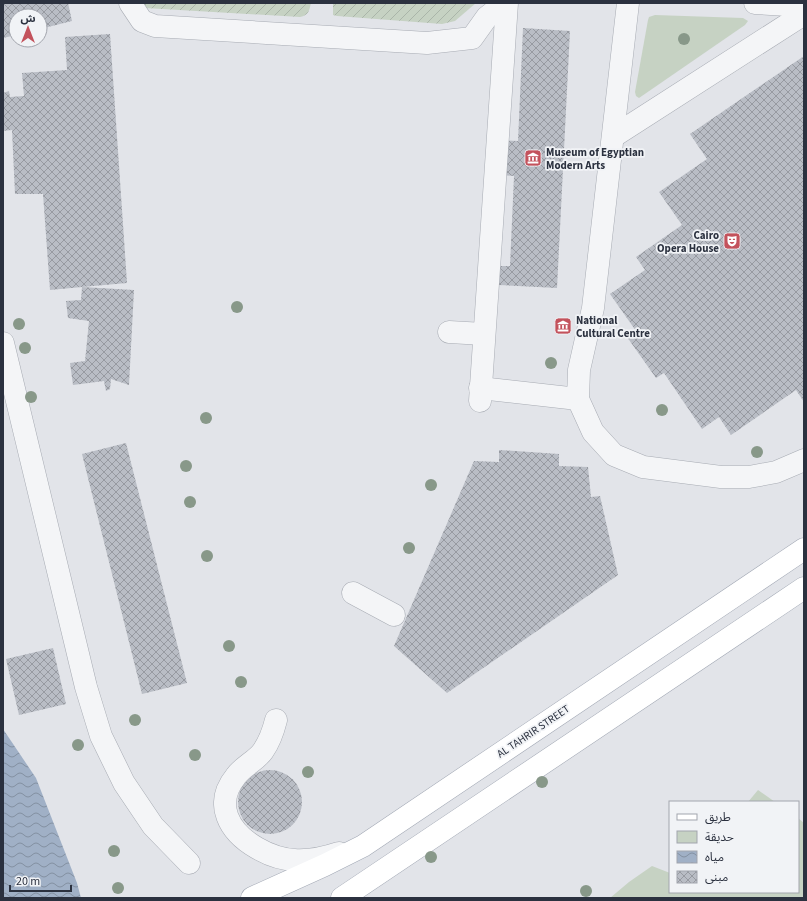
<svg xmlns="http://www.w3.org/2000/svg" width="807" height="901" font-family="'Source Sans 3','Noto Sans Arabic',sans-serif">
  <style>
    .green { fill: #c6d2c3 }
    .garden { fill: url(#garden-furrows) }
    .water { fill: url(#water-waves) }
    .building { fill: url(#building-cross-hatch) }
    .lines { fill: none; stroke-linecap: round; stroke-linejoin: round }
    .minor-casing { stroke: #a7abb3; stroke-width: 23 }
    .major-casing { stroke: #a2a8b4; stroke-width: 23 }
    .minor { stroke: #f4f5f7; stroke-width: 22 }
    .major { stroke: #fff; stroke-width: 22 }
    .tree { fill: #889889 }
    .labels { text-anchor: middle; stroke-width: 3.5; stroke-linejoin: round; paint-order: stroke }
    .poi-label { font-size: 11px; font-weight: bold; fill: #2b313f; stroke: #f1f3f6; text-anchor: start }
    .street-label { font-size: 11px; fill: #2b313f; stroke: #f1f3f6 }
  </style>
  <defs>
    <pattern id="garden-furrows" width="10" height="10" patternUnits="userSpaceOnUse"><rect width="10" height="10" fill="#c6d2c3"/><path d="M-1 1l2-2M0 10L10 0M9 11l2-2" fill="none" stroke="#aab5a9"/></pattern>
    <pattern id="water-waves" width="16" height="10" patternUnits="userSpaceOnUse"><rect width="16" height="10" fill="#a0b0c6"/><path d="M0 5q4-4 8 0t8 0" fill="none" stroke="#8390a2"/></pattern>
    <pattern id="building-cross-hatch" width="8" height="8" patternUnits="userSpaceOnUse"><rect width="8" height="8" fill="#b9bdc5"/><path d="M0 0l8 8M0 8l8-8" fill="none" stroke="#979aa1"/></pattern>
  </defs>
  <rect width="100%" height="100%" fill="#e2e4e9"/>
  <g class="green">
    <path d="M 655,15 L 743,18 L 748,21 L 745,25 L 639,98 L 636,96 L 635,92 L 648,20 L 649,17 Z"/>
    <path d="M 758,790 L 775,802 L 748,802 Z"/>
    <path d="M 798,818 L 804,823 L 804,898 L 610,898 L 629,882 L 652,866 L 670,873 L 670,892 L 798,892 Z"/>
  </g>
  <g class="garden">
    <path d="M 139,3 L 311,3 C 309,11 309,15 300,17 L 145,8 Z"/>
    <path d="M 333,3 L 476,3 L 455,21 L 442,24 L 337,16 L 333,15 Z"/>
  </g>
  <path class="water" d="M 3,729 L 36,778 L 77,883 L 81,898 L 3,898 Z"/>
  <g class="building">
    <path d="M 3,3 L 68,3 L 72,21 L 40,29 L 40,16 L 16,16 L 16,35 L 3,38 Z"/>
    <path d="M 523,28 L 570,31 L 557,288 L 499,285 L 500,266 L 510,266 L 514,176 L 500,175 L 502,140 L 518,141 Z"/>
    <path d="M 110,34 L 127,283 L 82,287 L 134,290 L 129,385 L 111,379 L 110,389 L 106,391 L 104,381 L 73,385 L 70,363 L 85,361 L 89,321 L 68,318 L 66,301 L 81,300 L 82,287 L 50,290 L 43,194 L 15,194 L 12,130 L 3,131 L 3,93 L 9,91 L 10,97 L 24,96 L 22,73 L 67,70 L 65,37 Z"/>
    <path d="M 804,56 L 804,402 L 796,390 L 731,435 L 719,417 L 702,429 L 664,373 L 656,378 L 627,337 L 636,331 L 610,294 L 645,270 L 636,257 L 682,225 L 659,192 L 707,159 L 690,134 Z"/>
    <path d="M 126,443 L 187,683 L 142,694 L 82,454 Z"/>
    <path d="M 499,450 L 559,454 L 559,466 L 588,467 L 591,497 L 600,496 L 618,575 L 447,693 L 394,646 L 474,461 L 499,462 Z"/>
    <path d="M 53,648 L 66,704 L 19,715 L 6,659 Z"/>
    <circle cx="270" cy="802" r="32"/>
  </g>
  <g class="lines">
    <g class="minor-casing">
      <g id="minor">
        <path d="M 130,3 L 142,21 L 155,26 L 427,43 L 472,38 L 487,17 L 505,3"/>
        <path d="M 628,3 L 593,308 L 579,370 L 578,399 L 593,432 L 614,455 L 643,467 L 721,477 L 749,477 L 776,472 L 804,460"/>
        <path d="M 755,3 L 804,6"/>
        <path d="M 614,136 L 804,14"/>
        <path d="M 449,332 L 484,334"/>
        <path d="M 3,343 L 86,687 L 101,736 L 124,783 L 153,826 L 189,863"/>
        <path d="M 480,388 L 578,399"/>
        <path d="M 480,401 L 507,3"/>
        <path d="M 353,593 L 394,615"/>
        <path d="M 276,720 C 273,732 270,741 263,751 C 256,761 243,766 236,776 C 213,804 229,832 257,848 C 284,864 309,863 339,853"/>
      </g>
    </g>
    <g class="major-casing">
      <g id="major">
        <path d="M 252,898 L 325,865 L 363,846 L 804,549"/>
        <path d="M 342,898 L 804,588"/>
      </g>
    </g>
    <use href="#minor" class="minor"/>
    <use href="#major" class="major"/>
  </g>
  <g class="tree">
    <circle cx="684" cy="39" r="6"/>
    <circle cx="237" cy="307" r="6"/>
    <circle cx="19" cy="324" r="6"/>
    <circle cx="25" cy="348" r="6"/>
    <circle cx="551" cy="363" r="6"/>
    <circle cx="31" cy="397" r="6"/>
    <circle cx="662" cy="410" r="6"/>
    <circle cx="206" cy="418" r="6"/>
    <circle cx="757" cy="452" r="6"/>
    <circle cx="186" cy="466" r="6"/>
    <circle cx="431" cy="485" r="6"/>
    <circle cx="190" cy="502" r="6"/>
    <circle cx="409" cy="548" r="6"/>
    <circle cx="207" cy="556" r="6"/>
    <circle cx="229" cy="646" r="6"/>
    <circle cx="241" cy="682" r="6"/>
    <circle cx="135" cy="720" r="6"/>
    <circle cx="78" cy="745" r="6"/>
    <circle cx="195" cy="755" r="6"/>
    <circle cx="308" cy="772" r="6"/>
    <circle cx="542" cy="782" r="6"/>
    <circle cx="114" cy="851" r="6"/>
    <circle cx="431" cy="857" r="6"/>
    <circle cx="118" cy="888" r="6"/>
    <circle cx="586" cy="891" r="6"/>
  </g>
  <defs>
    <g id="museum-square" transform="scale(0.9)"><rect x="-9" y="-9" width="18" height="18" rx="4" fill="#c3525c" stroke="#f1f3f6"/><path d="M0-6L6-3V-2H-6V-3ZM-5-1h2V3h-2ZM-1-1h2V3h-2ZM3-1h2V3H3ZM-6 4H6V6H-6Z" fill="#fff"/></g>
    <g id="theatre-square" transform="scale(0.9)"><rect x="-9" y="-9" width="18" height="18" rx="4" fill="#c3525c" stroke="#f1f3f6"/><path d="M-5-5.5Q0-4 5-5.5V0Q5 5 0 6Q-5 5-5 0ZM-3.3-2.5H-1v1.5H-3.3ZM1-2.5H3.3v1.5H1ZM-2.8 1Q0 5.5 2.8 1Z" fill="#fff"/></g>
  </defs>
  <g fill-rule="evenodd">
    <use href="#museum-square" x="533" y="158"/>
    <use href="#theatre-square" x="732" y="241"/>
    <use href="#museum-square" x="563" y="326"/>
  </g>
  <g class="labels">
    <g class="poi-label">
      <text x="546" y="156">Museum of Egyptian<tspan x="546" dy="13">Modern Arts</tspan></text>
      <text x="719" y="239" text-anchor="end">Cairo<tspan x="719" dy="13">Opera House</tspan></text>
      <text x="576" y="324">National<tspan x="576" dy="13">Cultural Centre</tspan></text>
    </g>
    <g class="street-label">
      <text transform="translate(533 731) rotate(-34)" y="4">AL TAHRIR STREET</text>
    </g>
  </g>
  <rect width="807" height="901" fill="none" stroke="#2b313f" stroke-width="8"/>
  <rect x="669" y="801" width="130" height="92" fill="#f1f3f6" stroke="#a2a5ad"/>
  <rect x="677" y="814" width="20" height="6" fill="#ffffff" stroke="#a2a5ad"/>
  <text x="705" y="821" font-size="12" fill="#2b313f">طريق</text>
  <rect x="677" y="831" width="20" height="12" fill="#c6d2c3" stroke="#a2a5ad"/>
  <text x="705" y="841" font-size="12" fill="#2b313f">حديقة</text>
  <rect x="677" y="851" width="20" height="12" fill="url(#water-waves)" stroke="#a2a5ad"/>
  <text x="705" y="861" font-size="12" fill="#2b313f">مياه</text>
  <rect x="677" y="871" width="20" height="12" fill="url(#building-cross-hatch)" stroke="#a2a5ad"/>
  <text x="705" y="881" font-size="12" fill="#2b313f">مبنى</text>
  <g transform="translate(28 28)"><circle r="19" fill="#f1f3f6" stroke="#a2a5ad"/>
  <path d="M0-3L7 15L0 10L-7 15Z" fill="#c3525c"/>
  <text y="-6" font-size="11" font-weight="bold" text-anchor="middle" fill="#2b313f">ش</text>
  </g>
  <path d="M10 885v6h61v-6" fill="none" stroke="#2b313f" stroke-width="2"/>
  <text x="16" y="885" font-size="12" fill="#2b313f" stroke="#f1f3f6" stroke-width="3" paint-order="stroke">20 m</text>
</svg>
